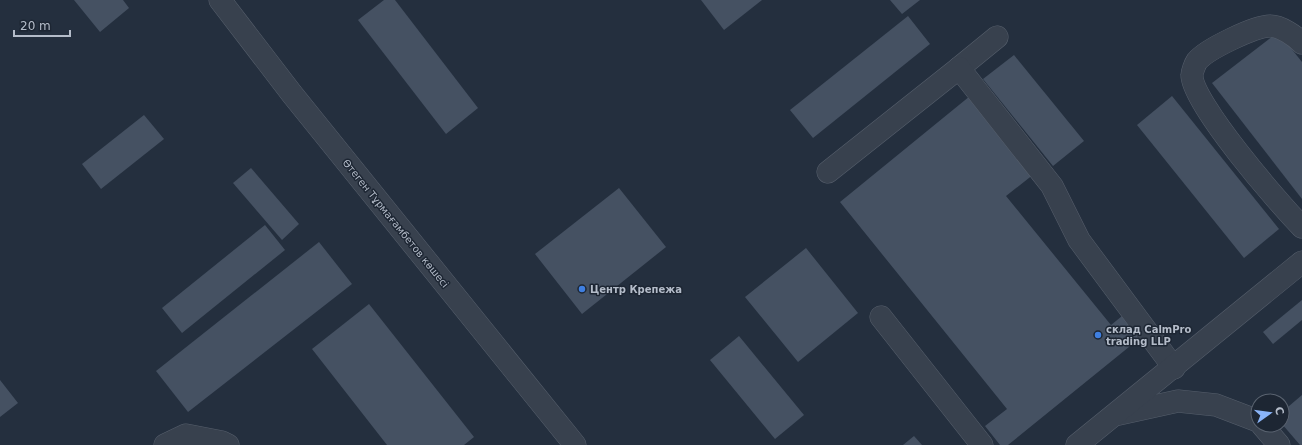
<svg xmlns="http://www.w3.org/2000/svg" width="1302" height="445" font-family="'DejaVu Sans',sans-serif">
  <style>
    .building { fill: #455162 }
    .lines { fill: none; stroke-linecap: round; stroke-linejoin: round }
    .minor-casing { stroke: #565f6c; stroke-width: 23 }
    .minor { stroke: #38414e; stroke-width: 22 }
    .shop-dot { fill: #3f7fe0; stroke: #1d2633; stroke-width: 1.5 }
    .labels { text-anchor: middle; stroke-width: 3; stroke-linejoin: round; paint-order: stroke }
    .street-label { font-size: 10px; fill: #b4bcc9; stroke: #1d2633 }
    .poi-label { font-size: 10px; font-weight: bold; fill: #b4bcc9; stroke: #1d2633; text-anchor: start }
  </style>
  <rect width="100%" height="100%" fill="#242f3e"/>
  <g class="building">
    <path d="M 74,0 L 123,0 L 129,8 L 100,32 Z"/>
    <path d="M 384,0 L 395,0 L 478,108 L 446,134 L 358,20 Z"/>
    <path d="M 701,0 L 762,0 L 724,30 Z"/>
    <path d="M 890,0 L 920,0 L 902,14 Z"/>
    <path d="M 908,16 L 930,44 L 813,138 L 790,110 Z"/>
    <path d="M 1278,32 L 1302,62 L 1302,199 L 1212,83 Z"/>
    <path d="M 1014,55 L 1084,141 L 1053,166 L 983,79 Z"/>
    <path d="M 970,96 L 1034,174 L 1006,196 L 1111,325 L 1127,312 L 1145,334 L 1008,445 L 1000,445 L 985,426 L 1007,409 L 840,202 Z"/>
    <path d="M 1172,96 L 1279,229 L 1244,258 L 1137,125 Z"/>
    <path d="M 144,115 L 164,139 L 101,189 L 82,164 Z"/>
    <path d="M 251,168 L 299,224 L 282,240 L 233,183 Z"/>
    <path d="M 619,188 L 666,247 L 582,314 L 535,254 Z"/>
    <path d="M 265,225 L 285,250 L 182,333 L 162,308 Z"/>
    <path d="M 319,242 L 352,284 L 188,412 L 156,371 Z"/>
    <path d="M 806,248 L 858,313 L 798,362 L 745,297 Z"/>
    <path d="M 1302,300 L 1302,320 L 1273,344 L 1263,332 Z"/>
    <path d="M 369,304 L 474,437 L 464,445 L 387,445 L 312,349 Z"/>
    <path d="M 739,336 L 804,415 L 775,439 L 710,360 Z"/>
    <path d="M 0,380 L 18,403 L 0,417 Z"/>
    <path d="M 1302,395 L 1302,445 L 1300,445 L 1282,424 L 1282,412 Z"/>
    <path d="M 914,436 L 922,445 L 903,445 Z"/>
  </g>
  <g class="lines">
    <g class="minor-casing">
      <g id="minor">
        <path d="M 220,0 L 292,94 L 575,445"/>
        <path d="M 1302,43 C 1295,36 1281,26 1270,26 C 1255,26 1207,49 1197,61 C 1195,64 1192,72 1192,75 C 1191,102 1280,205 1302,227"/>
        <path d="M 959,68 L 997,37"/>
        <path d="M 828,172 L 959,68 L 1052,186 L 1079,240 L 1174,368"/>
        <path d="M 881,317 L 982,445"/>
        <path d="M 1119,414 L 1178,401 L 1216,405 L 1258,421"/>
        <path d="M 1262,425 L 1279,445"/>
        <path d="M 165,445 L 186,435 L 222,442 L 228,445"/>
        <path d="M 1077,445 L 1302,262"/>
      </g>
    </g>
    <use href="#minor" class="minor"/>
  </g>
  <g class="shop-dot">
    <circle cx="582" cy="289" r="4"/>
    <circle cx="1098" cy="335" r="4"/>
  </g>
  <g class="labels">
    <g class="street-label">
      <text transform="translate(396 223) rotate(51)" y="4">Өтеген Тұрмағамбетов көшесі</text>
    </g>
    <g class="poi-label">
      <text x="590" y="293">Центр Крепежа</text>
      <text x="1106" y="333">склад CalmPro<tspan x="1106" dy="12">trading LLP</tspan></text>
    </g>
  </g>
  <g transform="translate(1270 413) rotate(76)"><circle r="19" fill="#1d2633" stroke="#59626f"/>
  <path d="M0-3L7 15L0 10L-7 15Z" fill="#8ab4f8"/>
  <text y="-6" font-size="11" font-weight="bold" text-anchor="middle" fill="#b4bcc9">С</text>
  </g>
  <path d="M14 30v6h56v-6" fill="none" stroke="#b4bcc9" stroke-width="2"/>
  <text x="20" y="30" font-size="12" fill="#b4bcc9" stroke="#1d2633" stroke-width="3" paint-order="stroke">20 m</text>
</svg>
